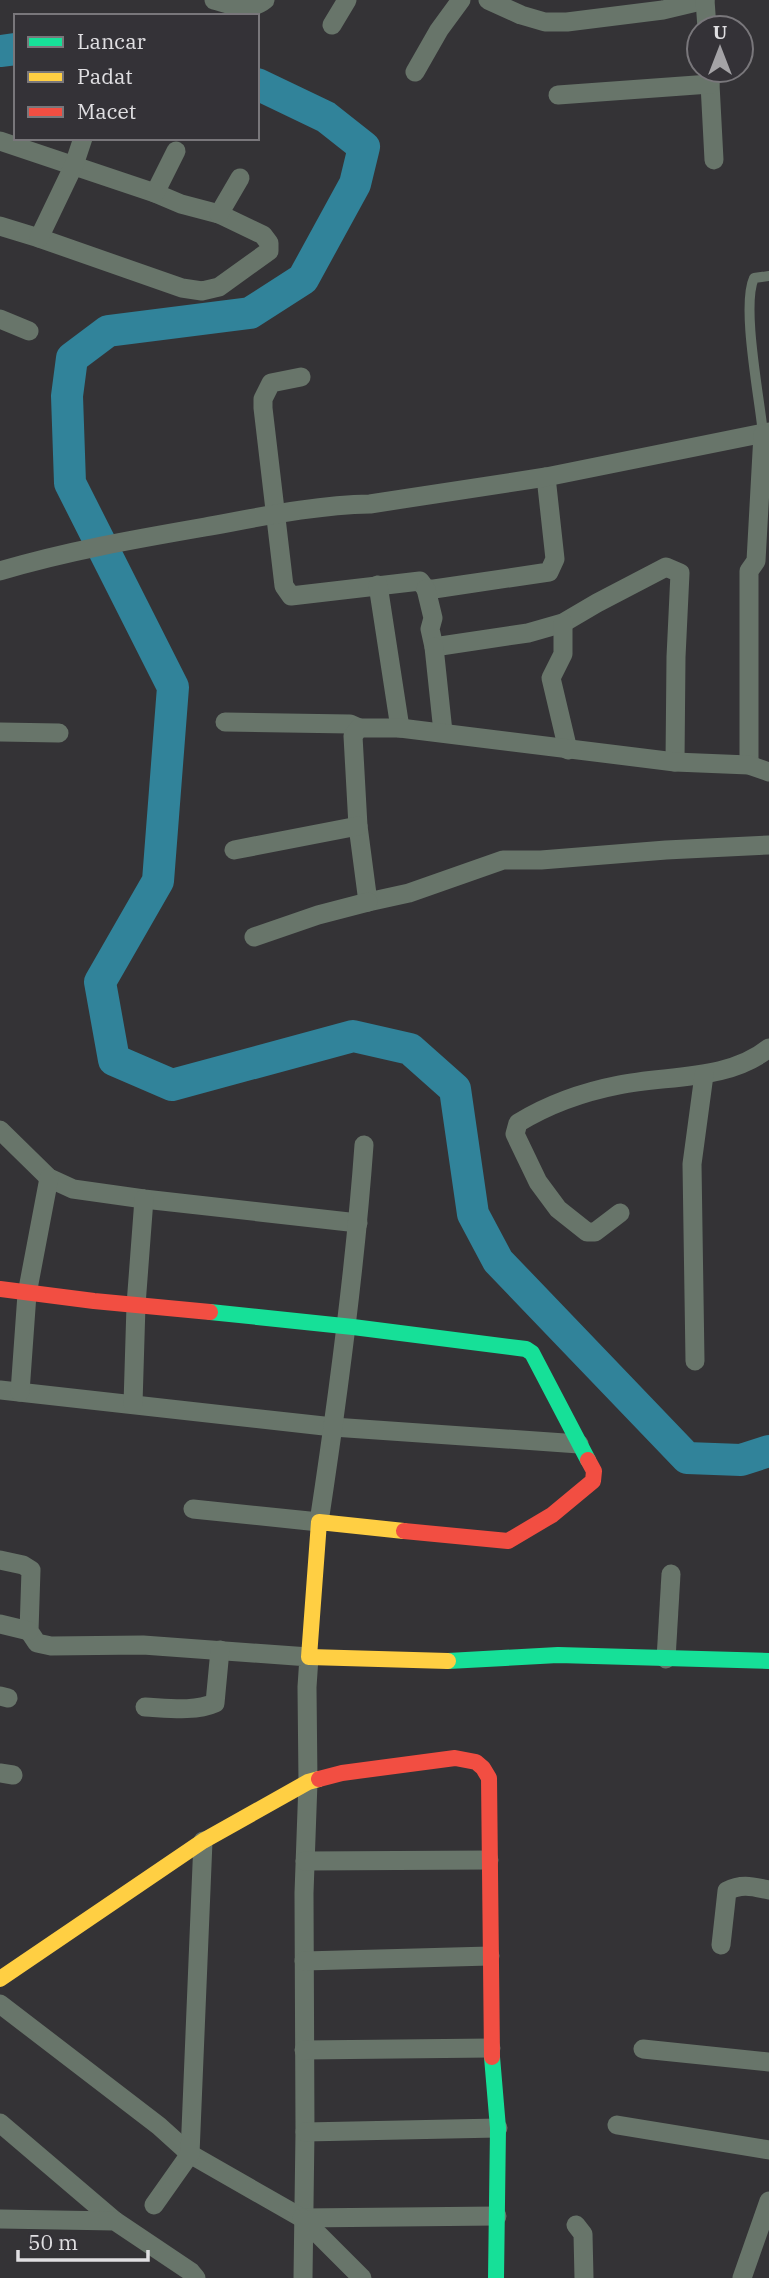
<svg xmlns="http://www.w3.org/2000/svg" width="769" height="2278" font-family="'IBM Plex Serif',serif">
  <style>
    .lines { fill: none; stroke-linecap: round; stroke-linejoin: round }
    .river { stroke: #31839a; stroke-width: 32 }
    .lane { stroke: #68756a; stroke-width: 10 }
    .street { stroke: #68756a; stroke-width: 19 }
    .fast { stroke: #16e098; stroke-width: 16 }
    .slow { stroke: #ffcf43; stroke-width: 16 }
    .jam { stroke: #f24e42; stroke-width: 16 }
  </style>
  <rect width="100%" height="100%" fill="#343336"/>
  <g class="lines">
    <g class="river">
      <path d="M 0,51 L 16,49"/>
      <path d="M 257,84 L 326,117 L 364,147 L 355,184 L 303,279 L 250,313 L 108,331 L 72,358 L 67,396 L 70,483 L 173,687 L 158,881 L 100,982 L 114,1060 L 172,1085 L 353,1036 L 410,1049 L 455,1089 L 473,1214 L 498,1261 L 687,1458 L 741,1460 L 769,1451"/>
    </g>
    <path class="lane" d="M 763,434 C 760,400 741,306 754,278 L 769,276"/>
    <g class="street">
      <path d="M 214,0 C 232,5 249,13 265,0"/>
      <path d="M 488,0 L 521,15 L 545,22 L 567,22 L 663,10 L 705,0"/>
      <path d="M 705,0 L 707,28"/>
      <path d="M 332,25 L 347,0"/>
      <path d="M 415,72 L 439,30 L 461,0"/>
      <path d="M 710,84 L 714,160"/>
      <path d="M 558,95 L 710,84 L 709,70"/>
      <path d="M 0,141 L 155,193 L 181,204 L 219,214 L 263,235 L 269,243 L 269,251 L 219,287 L 202,291 L 182,288 L 39,238 L 0,226"/>
      <path d="M 155,193 L 176,151"/>
      <path d="M 219,214 L 240,178"/>
      <path d="M 39,238 L 74,165 L 83,138"/>
      <path d="M 0,319 L 29,331"/>
      <path d="M 301,377 L 271,383 L 263,399 L 263,408 L 284,586 L 291,596 L 420,581 L 426,589 L 434,589 L 549,572 L 555,559 L 546,477"/>
      <path d="M 0,571 C 67,551 136,539 205,527 C 260,517 315,505 370,504 L 546,477 L 769,432"/>
      <path d="M 378,585 L 400,728"/>
      <path d="M 426,589 L 433,618 L 430,629 L 434,647 L 528,633 L 563,623 L 597,603 L 666,567 L 680,573 L 676,657 L 675,762"/>
      <path d="M 563,623 L 563,654 L 551,678 L 568,750"/>
      <path d="M 434,647 L 443,732"/>
      <path d="M 225,722 L 350,724 L 359,728"/>
      <path d="M 0,732 L 59,733"/>
      <path d="M 749,765 L 749,571 L 756,561 L 763,434"/>
      <path d="M 769,772 L 749,765 L 675,762 L 400,728 L 359,728 L 353,736 L 358,826 L 368,902 L 409,893 L 503,860 L 541,860 L 666,850 L 769,845"/>
      <path d="M 234,850 L 358,826"/>
      <path d="M 254,937 L 318,915 L 368,902"/>
      <path d="M 0,1130 L 49,1178 L 73,1189 L 144,1199 L 358,1223"/>
      <path d="M 620,1213 L 595,1232 L 587,1232 L 558,1209 L 538,1182 L 515,1134 L 518,1123 C 549,1104 583,1092 619,1085 C 668,1075 728,1081 769,1048"/>
      <path d="M 695,1361 L 692,1164 L 704,1075"/>
      <path d="M 0,1390 L 333,1427 L 579,1444"/>
      <path d="M 20,1392 L 27,1294 L 49,1178"/>
      <path d="M 133,1404 L 136,1305 L 144,1199"/>
      <path d="M 193,1509 L 319,1522 C 338,1397 355,1271 364,1145"/>
      <path d="M 0,1560 L 23,1565 L 31,1570 L 29,1631 L 37,1643 L 51,1646 L 143,1645 L 309,1657 L 307,1687 L 308,1782 L 304,1893 L 305,2132 L 303,2278"/>
      <path d="M 0,1624 L 29,1631"/>
      <path d="M 666,1659 L 671,1574"/>
      <path d="M 0,1696 L 8,1698"/>
      <path d="M 145,1707 C 167,1708 195,1712 215,1703 L 220,1650"/>
      <path d="M 0,1773 L 13,1775"/>
      <path d="M 305,1861 L 489,1860"/>
      <path d="M 721,1945 L 727,1891 C 742,1883 754,1887 769,1890"/>
      <path d="M 304,1961 L 490,1956"/>
      <path d="M 0,2004 L 159,2126 L 190,2154 L 302,2218 L 497,2216"/>
      <path d="M 643,2049 L 769,2062"/>
      <path d="M 304,2050 L 491,2048"/>
      <path d="M 0,2123 L 115,2221"/>
      <path d="M 617,2125 L 769,2150"/>
      <path d="M 305,2132 L 498,2128"/>
      <path d="M 154,2205 L 190,2154 L 203,1841"/>
      <path d="M 302,2218 L 362,2278"/>
      <path d="M 0,2219 L 115,2221 L 191,2272 L 196,2278"/>
      <path d="M 576,2225 L 583,2234 L 584,2278"/>
      <path d="M 742,2278 L 769,2201"/>
    </g>
    <g class="fast">
      <path d="M 210,1312 L 353,1327 L 526,1349 L 532,1353 L 588,1460"/>
      <path d="M 448,1661 L 558,1655 L 769,1661"/>
      <path d="M 492,2057 L 498,2128 L 496,2278"/>
    </g>
    <g class="slow">
      <path d="M 404,1531 L 319,1522 L 309,1657 L 448,1661"/>
      <path d="M 0,1979 L 203,1841 L 308,1782 L 319,1779"/>
    </g>
    <g class="jam">
      <path d="M 0,1289 L 94,1301 L 210,1312"/>
      <path d="M 404,1531 L 508,1541 L 552,1515 L 593,1481 L 594,1471 L 588,1460"/>
      <path d="M 319,1779 L 342,1773 L 455,1758 L 476,1762 L 483,1768 L 489,1778 L 492,2057"/>
    </g>
  </g>
  <rect x="14" y="14" width="245" height="126" fill="#343237" stroke="#79777b" stroke-width="2"/>
  <rect x="28" y="37" width="35" height="10" fill="#16e098" stroke="#79777b" stroke-width="2"/>
  <text x="77" y="49" font-size="21" fill="#e0dfe2">Lancar</text>
  <rect x="28" y="72" width="35" height="10" fill="#ffcf43" stroke="#79777b" stroke-width="2"/>
  <text x="77" y="84" font-size="21" fill="#e0dfe2">Padat</text>
  <rect x="28" y="107" width="35" height="10" fill="#f24e42" stroke="#79777b" stroke-width="2"/>
  <text x="77" y="119" font-size="21" fill="#e0dfe2">Macet</text>
  <g transform="translate(720 49)"><circle r="33" fill="#343237" stroke="#79777b" stroke-width="2"/>
  <path d="M0-5L12 26L0 18L-12 26Z" fill="#a4a3a6"/>
  <text y="-10" font-size="19" font-weight="bold" text-anchor="middle" fill="#e0dfe2">U</text>
  </g>
  <path d="M18 2250v10h130v-10" fill="none" stroke="#e0dfe2" stroke-width="3.5"/>
  <text x="28" y="2250" font-size="21" fill="#e0dfe2" stroke="#343237" stroke-width="5" paint-order="stroke">50 m</text>
</svg>
